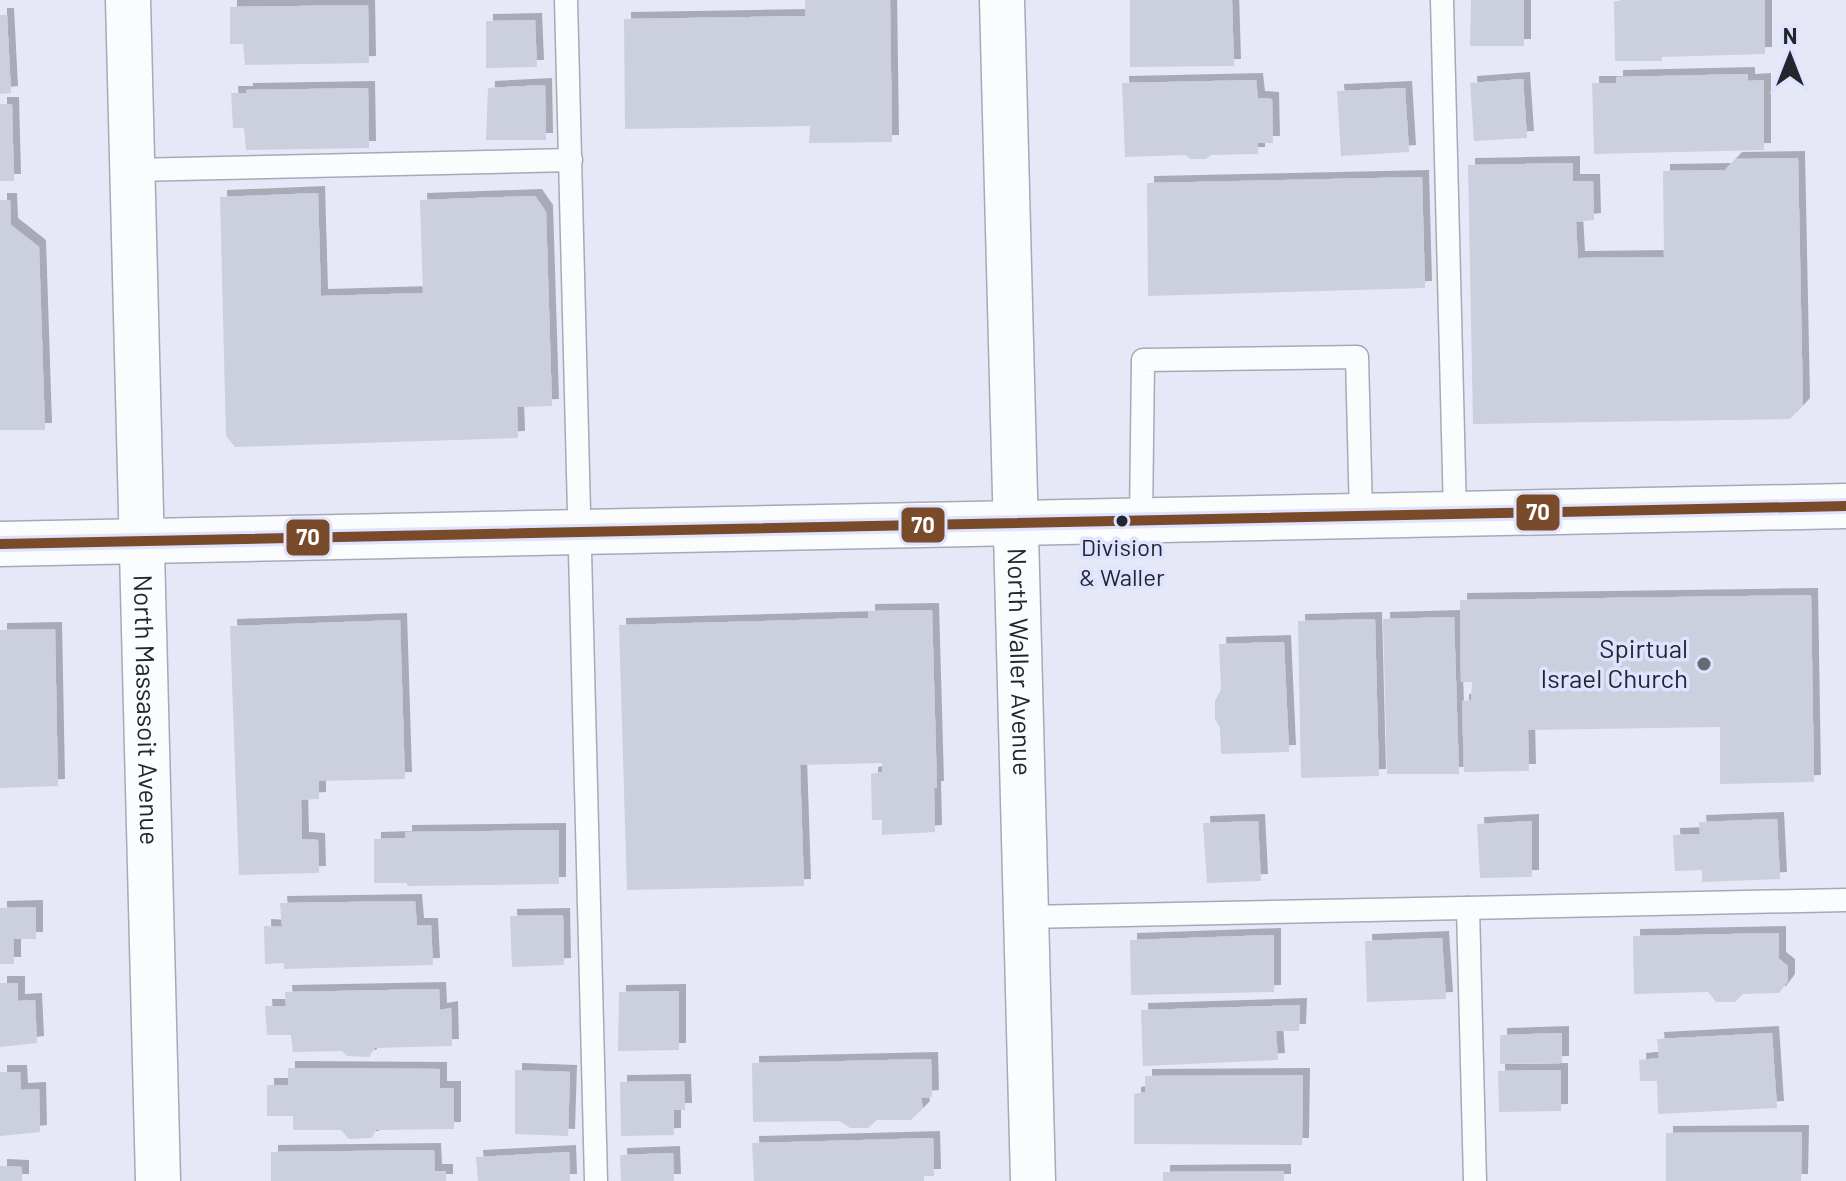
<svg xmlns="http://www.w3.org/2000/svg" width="1846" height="1181" font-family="Barlow,sans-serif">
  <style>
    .building { fill: #cccfde; filter: url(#shadow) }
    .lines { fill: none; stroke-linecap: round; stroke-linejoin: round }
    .service-casing { stroke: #a7a9b5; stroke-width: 25 }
    .minor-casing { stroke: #a7a9b5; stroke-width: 47 }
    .secondary-casing { stroke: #a7a9b5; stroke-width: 47 }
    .service { stroke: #fbfcfe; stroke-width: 22 }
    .minor { stroke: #fbfcfe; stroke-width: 44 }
    .secondary { stroke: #fbfcfe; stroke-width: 44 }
    .bus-1-casing { stroke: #dee3ff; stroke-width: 16 }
    .bus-1 { stroke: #7a4b2a; stroke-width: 10 }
    .bus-dot { fill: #24252f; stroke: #dee3ff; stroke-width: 3 }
    .poi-dot { fill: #686975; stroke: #dee3ff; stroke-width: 3 }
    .labels { text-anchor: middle; stroke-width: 7; stroke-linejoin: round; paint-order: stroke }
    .bus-label { font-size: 24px; fill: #24252f; stroke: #dee3ff }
    .poi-label { font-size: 26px; fill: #24252f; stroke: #dee3ff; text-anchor: end }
    .street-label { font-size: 26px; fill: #24252f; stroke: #dee3ff }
    .line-badge { stroke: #dee3ff; stroke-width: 3 }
    .badge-label { font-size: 22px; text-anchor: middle; font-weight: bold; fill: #fff }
  </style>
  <defs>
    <filter id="shadow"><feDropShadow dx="7" dy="-7" stdDeviation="0" flood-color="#0004"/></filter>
  </defs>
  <rect width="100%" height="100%" fill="#e6e8f7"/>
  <g class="building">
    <path d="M 805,0 L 890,0 L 892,142 L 809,143 L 810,126 L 625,129 L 624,19 L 805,16 Z"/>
    <path d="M 1130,0 L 1232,0 L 1234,66 L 1130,67 Z"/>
    <path d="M 1471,0 L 1524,0 L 1524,46 L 1470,46 Z"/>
    <path d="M 1637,0 L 1765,0 L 1765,54 L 1662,57 L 1662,61 L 1615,61 L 1614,1 Z"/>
    <path d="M 368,5 L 369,63 L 245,65 L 243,44 L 230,44 L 230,7 Z"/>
    <path d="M 0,15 L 7,15 L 11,93 L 0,94 Z"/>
    <path d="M 535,20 L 537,67 L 486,68 L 486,21 Z"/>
    <path d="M 1748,74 L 1748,81 L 1764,80 L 1764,150 L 1594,154 L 1592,83 L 1616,83 L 1616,77 Z"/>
    <path d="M 1523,79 L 1527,138 L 1474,141 L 1470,83 Z"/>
    <path d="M 1256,80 L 1258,98 L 1272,99 L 1273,143 L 1258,143 L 1258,154 L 1211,155 L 1206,159 L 1190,159 L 1185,155 L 1125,157 L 1122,83 Z"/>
    <path d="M 545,85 L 546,140 L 486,140 L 488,88 Z"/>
    <path d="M 368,88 L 369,148 L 246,150 L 244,128 L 233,128 L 231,93 L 246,93 L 246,90 Z"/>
    <path d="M 1405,88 L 1409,152 L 1341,156 L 1337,91 Z"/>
    <path d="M 0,104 L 12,104 L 14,181 L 0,181 Z"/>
    <path d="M 1798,158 L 1803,405 L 1790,419 L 1473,424 L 1468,165 L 1573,163 L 1573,181 L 1593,181 L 1594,220 L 1576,222 L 1578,258 L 1664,257 L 1663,171 L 1725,170 L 1735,159 Z"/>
    <path d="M 1422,177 L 1425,288 L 1148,296 L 1147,183 Z"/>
    <path d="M 318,193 L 321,296 L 423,293 L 420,200 L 535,196 L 546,212 L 552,406 L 517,407 L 518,438 L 235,447 L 226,436 L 220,197 Z"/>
    <path d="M 0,200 L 10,200 L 11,225 L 39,247 L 45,430 L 0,430 Z"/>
    <path d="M 1811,595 L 1814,782 L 1720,784 L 1720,727 L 1528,730 L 1529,771 L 1464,772 L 1462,701 L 1471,700 L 1472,682 L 1461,682 L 1460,600 Z"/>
    <path d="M 932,610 L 937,788 L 934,788 L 935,832 L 882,835 L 882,820 L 872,820 L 871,774 L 882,772 L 882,763 L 800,765 L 804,886 L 627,890 L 619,625 L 868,618 L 868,611 Z"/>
    <path d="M 1454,617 L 1459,774 L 1387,774 L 1383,619 Z"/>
    <path d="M 1375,619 L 1379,776 L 1301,778 L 1298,621 Z"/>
    <path d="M 400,620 L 405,779 L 319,781 L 319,799 L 301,800 L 302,839 L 318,840 L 319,873 L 239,875 L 230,626 Z"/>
    <path d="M 55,629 L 58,786 L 0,788 L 0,630 Z"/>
    <path d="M 1284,642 L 1289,752 L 1221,754 L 1220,728 L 1215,719 L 1215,701 L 1221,689 L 1219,644 Z"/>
    <path d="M 1777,819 L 1780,879 L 1702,882 L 1702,870 L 1675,871 L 1673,835 L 1700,834 L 1699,822 Z"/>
    <path d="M 1258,821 L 1261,881 L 1207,883 L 1203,823 Z"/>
    <path d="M 1532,821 L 1532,877 L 1480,878 L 1477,824 Z"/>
    <path d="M 559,830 L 559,884 L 407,886 L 407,883 L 374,883 L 374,839 L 405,838 L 405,832 Z"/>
    <path d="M 415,901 L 417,925 L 431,925 L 433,965 L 284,969 L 284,963 L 265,964 L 264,926 L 282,927 L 280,903 Z"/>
    <path d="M 36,907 L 36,939 L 14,939 L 14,964 L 0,964 L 0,908 Z"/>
    <path d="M 563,915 L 564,965 L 512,967 L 510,916 Z"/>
    <path d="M 1779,933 L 1779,959 L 1788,966 L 1788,981 L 1779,993 L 1743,994 L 1735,1002 L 1716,1002 L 1708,992 L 1634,994 L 1633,936 Z"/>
    <path d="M 1274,935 L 1274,992 L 1131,995 L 1130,940 Z"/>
    <path d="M 1442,938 L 1446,999 L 1367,1002 L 1365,941 Z"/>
    <path d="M 0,983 L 18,983 L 18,1001 L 35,1000 L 37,1043 L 0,1047 Z"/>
    <path d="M 439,989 L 440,1010 L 451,1008 L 452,1046 L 375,1048 L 369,1057 L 347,1056 L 342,1051 L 293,1052 L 291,1035 L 267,1035 L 265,1006 L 286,1006 L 285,992 Z"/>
    <path d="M 679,991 L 679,1050 L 618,1051 L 619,992 Z"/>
    <path d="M 1300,1005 L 1299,1031 L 1276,1031 L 1278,1060 L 1143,1066 L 1141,1010 Z"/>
    <path d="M 1562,1033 L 1562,1063 L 1500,1064 L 1500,1035 Z"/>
    <path d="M 1772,1033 L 1777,1108 L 1658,1114 L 1657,1081 L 1640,1081 L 1639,1060 L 1659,1058 L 1657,1039 Z"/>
    <path d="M 931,1059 L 932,1097 L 921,1098 L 923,1108 L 911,1120 L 877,1120 L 868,1128 L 850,1128 L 839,1121 L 753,1122 L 752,1063 Z"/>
    <path d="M 288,1068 L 440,1069 L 440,1088 L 454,1088 L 454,1129 L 376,1130 L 372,1138 L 349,1139 L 341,1130 L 293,1130 L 293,1116 L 267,1116 L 267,1085 L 288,1085 Z"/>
    <path d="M 515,1070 L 570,1072 L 568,1136 L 515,1134 Z"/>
    <path d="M 1561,1070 L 1561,1111 L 1499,1112 L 1498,1071 Z"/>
    <path d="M 0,1072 L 20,1072 L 21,1090 L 39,1089 L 40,1132 L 0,1136 Z"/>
    <path d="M 1303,1075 L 1302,1145 L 1134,1144 L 1134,1094 L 1145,1092 L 1145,1076 Z"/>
    <path d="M 684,1081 L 685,1110 L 674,1110 L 674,1135 L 621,1136 L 620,1082 Z"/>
    <path d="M 1802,1132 L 1801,1181 L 1666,1181 L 1666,1133 Z"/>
    <path d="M 933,1138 L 934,1176 L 924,1176 L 924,1181 L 754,1181 L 752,1143 Z"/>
    <path d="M 434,1150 L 435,1171 L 446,1171 L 446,1181 L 271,1181 L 271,1152 Z"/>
    <path d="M 569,1152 L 570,1181 L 478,1181 L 476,1157 Z"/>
    <path d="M 673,1153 L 674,1181 L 621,1181 L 620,1155 Z"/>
    <path d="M 0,1166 L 22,1167 L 22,1181 L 0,1181 Z"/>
    <path d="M 1284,1171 L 1284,1181 L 1163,1181 L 1163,1172 Z"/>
  </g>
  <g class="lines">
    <g class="service-casing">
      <g id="service">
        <path d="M 566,0 L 596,1181"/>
        <path d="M 1442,0 L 1455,513"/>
        <path d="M 133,170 L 571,160"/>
        <path d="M 1141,520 L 1143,360 L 1357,357 L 1361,515"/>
        <path d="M 1468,908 L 1475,1181"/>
        <path d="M 1026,917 L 1846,900"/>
      </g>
    </g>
    <g class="minor-casing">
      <g id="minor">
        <path id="s1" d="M 128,0 L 158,1181"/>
        <path id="s2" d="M 1002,0 L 1033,1181"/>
      </g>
    </g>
    <g class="secondary-casing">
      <path id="secondary" d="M 0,544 L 1846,506"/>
    </g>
    <use href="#service" class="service"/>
    <use href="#minor" class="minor"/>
    <use href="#secondary" class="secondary"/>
    <g class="bus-1-casing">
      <path id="bus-1" d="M 0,544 L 1846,506"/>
    </g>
    <use href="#bus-1" class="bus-1"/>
  </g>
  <circle class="bus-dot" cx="1122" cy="521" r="7"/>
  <circle class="poi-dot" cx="1704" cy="664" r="8"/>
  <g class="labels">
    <g class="bus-label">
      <text x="1122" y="556">Division<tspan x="1122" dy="30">&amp; Waller</tspan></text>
    </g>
    <g class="poi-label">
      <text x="1688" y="658">Spirtual<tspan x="1688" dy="30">Israel Church</tspan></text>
    </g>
    <g class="street-label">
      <text dy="9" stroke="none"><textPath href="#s2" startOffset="662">North Waller Avenue</textPath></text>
      <text dy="9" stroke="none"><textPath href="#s1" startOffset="710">North Massasoit Avenue</textPath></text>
    </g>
  </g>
  <g class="line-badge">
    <rect x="1515" y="493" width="46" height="39" rx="8" fill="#7a4b2a"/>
    <rect x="900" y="506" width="46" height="38" rx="8" fill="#7a4b2a"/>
    <rect x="285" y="518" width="46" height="39" rx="8" fill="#7a4b2a"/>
  </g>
  <g class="badge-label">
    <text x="1538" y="520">70</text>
    <text x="923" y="533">70</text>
    <text x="308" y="545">70</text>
  </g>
  <g transform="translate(1790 56)" stroke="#dee3ff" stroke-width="6" paint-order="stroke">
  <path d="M0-6L14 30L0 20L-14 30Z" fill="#24252f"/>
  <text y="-12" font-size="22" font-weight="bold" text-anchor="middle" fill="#24252f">N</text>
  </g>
</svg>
